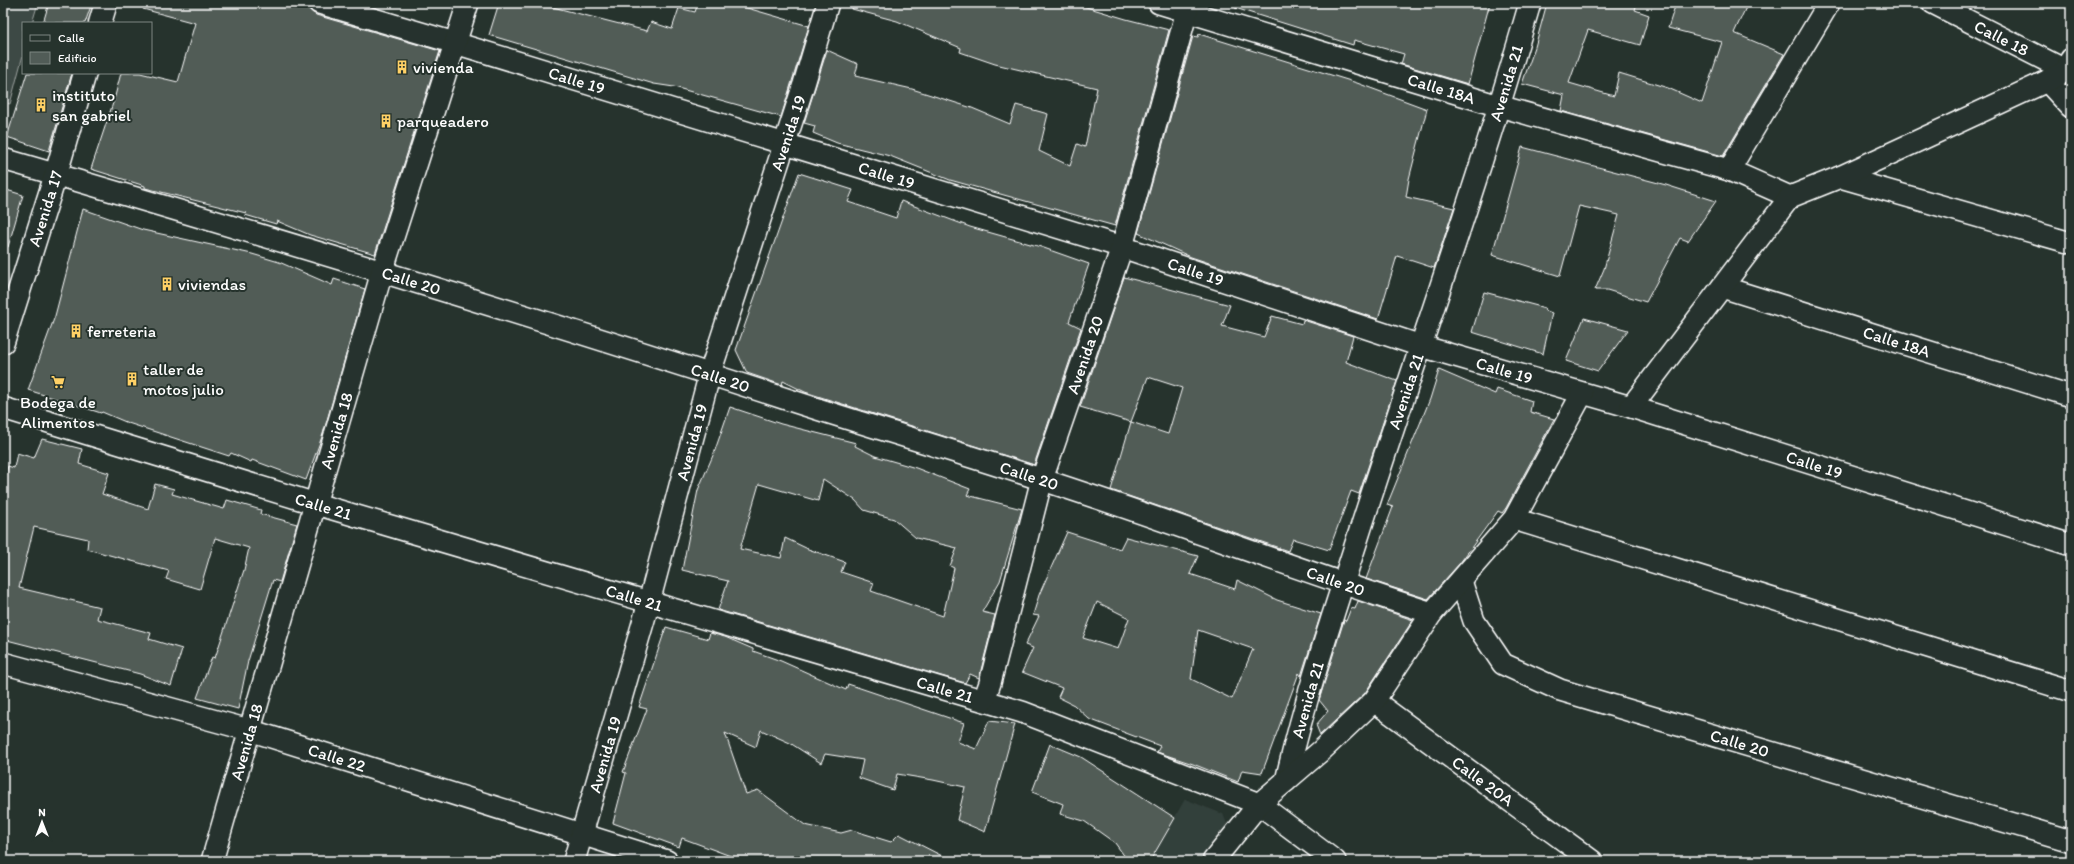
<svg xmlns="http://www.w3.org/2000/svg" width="2074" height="864" font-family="Itim,sans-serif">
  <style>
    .built { fill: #333f3a }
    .green { fill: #3e4944; stroke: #9ea4a2 }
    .building { fill: #515c57; stroke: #fff; fill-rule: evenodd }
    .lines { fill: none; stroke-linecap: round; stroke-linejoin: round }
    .minor-casing { stroke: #fff; stroke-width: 24 }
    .tertiary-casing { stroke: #fff; stroke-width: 25 }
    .minor { stroke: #26332d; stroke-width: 21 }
    .tertiary { stroke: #26332d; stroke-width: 22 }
    .labels { text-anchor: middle; stroke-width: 4; stroke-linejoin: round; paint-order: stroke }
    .street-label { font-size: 17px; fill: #fff; stroke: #26332d }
    .poi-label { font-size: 17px; fill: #fff; stroke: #26332d; text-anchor: start }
  </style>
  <rect width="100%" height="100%" fill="#26332d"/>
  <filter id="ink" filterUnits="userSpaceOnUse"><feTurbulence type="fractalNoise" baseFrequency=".025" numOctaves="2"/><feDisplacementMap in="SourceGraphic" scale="8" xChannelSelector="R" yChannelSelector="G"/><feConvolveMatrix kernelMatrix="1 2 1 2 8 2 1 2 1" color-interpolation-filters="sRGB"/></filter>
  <g filter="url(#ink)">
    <path class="built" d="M 1185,799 L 1223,814 L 1230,831 L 1209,854 L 1200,861 L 1150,861 Z"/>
    <path class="green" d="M 3,3 L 38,3 L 32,23 L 23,23 L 23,55 L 10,104 L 6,103 L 3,112 Z"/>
    <g class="building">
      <path d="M 49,3 L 92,3 L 85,23 L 43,23 Z"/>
      <path d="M 144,3 L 288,3 L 309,9 L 316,15 L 440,51 L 375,254 L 310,235 L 277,221 L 276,224 L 245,215 L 246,213 L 145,188 L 145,186 L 91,169 L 114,100 L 121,73 L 140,73 L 178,82 L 195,23 L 143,9 Z"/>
      <path d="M 499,3 L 537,3 L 647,31 L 651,22 L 672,29 L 679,8 L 695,12 L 698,3 L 730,3 L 809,26 L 781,117 L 674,87 L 654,84 L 489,35 Z"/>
      <path d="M 853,3 L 1073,3 L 1126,19 L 1169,30 L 1115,226 L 950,180 L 890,156 L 837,143 L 813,133 L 815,126 L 804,123 L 827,50 L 858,64 L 855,76 L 912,89 L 972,108 L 1010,124 L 1016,105 L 1048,114 L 1039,151 L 1070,166 L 1077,144 L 1085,147 L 1097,88 L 995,64 L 960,52 L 961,48 L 897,21 L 852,9 Z"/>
      <path d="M 1236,3 L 1490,3 L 1468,84 L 1401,64 L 1404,54 L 1354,40 L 1353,45 L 1235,8 Z"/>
      <path d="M 1547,3 L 1637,3 L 1635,10 L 1649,15 L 1640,45 L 1588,30 L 1569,83 L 1614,96 L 1619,73 L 1668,88 L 1702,103 L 1722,42 L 1668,28 L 1676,3 L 1748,3 L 1734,33 L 1784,54 L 1723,156 L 1561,111 L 1564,95 L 1522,84 L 1535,47 Z"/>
      <path d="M 1199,34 L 1357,83 L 1427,109 L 1409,179 L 1406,197 L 1454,208 L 1434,268 L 1397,256 L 1378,319 L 1191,257 L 1138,233 L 1193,36 L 1198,37 Z"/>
      <path d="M 27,73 L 72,73 L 49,151 L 7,137 Z"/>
      <path d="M 1522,147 L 1666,185 L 1716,201 L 1688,241 L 1680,238 L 1646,302 L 1607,290 L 1595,290 L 1604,269 L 1619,215 L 1579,206 L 1560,276 L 1492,255 Z"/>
      <path d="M 799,173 L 853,190 L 848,202 L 896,218 L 901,201 L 970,227 L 1041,247 L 1089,264 L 1069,322 L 1081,328 L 1034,465 L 805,392 L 783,381 L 782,385 L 747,373 L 736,350 Z"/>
      <path d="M 3,189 L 23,195 L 8,247 L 3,246 Z"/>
      <path d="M 83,209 L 143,230 L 252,254 L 279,262 L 332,285 L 334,279 L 365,289 L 323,434 L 306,480 L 252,460 L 251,462 L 231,453 L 229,456 L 128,423 L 102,412 L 101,413 L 28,390 L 55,316 Z"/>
      <path d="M 1124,277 L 1230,305 L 1222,326 L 1264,337 L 1272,316 L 1302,324 L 1303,320 L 1353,336 L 1346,362 L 1397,381 L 1359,494 L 1351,491 L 1329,550 L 1293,539 L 1288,551 L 1111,490 L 1131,422 L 1080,407 ZM 1148,377 L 1182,388 L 1168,434 L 1131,422 Z"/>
      <path d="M 1484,292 L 1545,308 L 1544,310 L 1552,313 L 1543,354 L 1472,332 Z"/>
      <path d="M 1584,318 L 1628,330 L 1598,371 L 1566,361 Z"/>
      <path d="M 1439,370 L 1495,394 L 1497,389 L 1532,401 L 1530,412 L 1554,419 L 1506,508 L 1502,513 L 1498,511 L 1460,563 L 1428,599 L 1366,579 L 1393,507 L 1387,505 L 1430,399 Z"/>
      <path d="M 730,407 L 781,424 L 856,443 L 855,446 L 875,456 L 916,468 L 970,489 L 967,495 L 1022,509 L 1000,581 L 982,612 L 995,615 L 979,678 L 970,674 L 965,683 L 718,610 L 728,581 L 682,570 L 698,490 L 714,453 ZM 823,479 L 855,500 L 864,510 L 894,519 L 916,538 L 957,548 L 950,566 L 954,568 L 943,616 L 871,591 L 874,583 L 841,572 L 845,562 L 808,549 L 785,538 L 781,558 L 740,549 L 759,484 L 818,501 Z"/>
      <path d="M 42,439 L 82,449 L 79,464 L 109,473 L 102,494 L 148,509 L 155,484 L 174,489 L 172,494 L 224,509 L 227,500 L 261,510 L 260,514 L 297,524 L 280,582 L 273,580 L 248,661 L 238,709 L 197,698 L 212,657 L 215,658 L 244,570 L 249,548 L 215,538 L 200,589 L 166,579 L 169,571 L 87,549 L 88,539 L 34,527 L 19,588 L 100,607 L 97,619 L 151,633 L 149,639 L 182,649 L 171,686 L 140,674 L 3,639 L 3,484 L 8,466 L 14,468 L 17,453 L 34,458 Z"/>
      <path d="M 1067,532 L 1120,549 L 1126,537 L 1198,556 L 1190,574 L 1235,589 L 1237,580 L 1277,600 L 1321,614 L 1301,676 L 1299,673 L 1262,773 L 1242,770 L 1238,782 L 1193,764 L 1157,752 L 1160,746 L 1089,719 L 1074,705 L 1058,697 L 1062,688 L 1022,672 L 1033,648 L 1025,645 L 1039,616 L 1033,615 L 1039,595 ZM 1097,602 L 1129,618 L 1118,649 L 1083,638 ZM 1198,630 L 1253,649 L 1232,699 L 1191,679 Z"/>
      <path d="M 1358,601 L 1413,620 L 1365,693 L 1320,735 L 1316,725 L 1328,711 L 1319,700 L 1344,620 L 1346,621 L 1351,608 L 1355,609 Z"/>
      <path d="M 666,627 L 708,639 L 710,633 L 725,637 L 753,649 L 753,651 L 781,661 L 846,690 L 848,684 L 964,723 L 958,742 L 976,749 L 989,721 L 1015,724 L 985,832 L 957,820 L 965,787 L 933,780 L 897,774 L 893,790 L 859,778 L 863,760 L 825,754 L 821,763 L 790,743 L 761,730 L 756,747 L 725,733 L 746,794 L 758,790 L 805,825 L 841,833 L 852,830 L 891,842 L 899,834 L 952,861 L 744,861 L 682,838 L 679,847 L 613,823 L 626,773 L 623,772 L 647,709 L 639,707 Z"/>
      <path d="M 1050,744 L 1081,757 L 1175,818 L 1150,861 L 1128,861 L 1115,843 L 1084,821 L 1060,814 L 1063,804 L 1032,792 Z"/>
    </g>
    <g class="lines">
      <g class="minor-casing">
        <g id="minor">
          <path id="s1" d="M 319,3 L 455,43 L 1122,247 L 1421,346 L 1631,407 L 2071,545"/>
          <path id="s2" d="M 1159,3 L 1499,106 L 1729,170 L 1790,197"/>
          <path id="s3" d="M 1933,3 L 2071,73"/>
          <path d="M 2047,81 L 2071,107"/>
          <path id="s4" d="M 3,159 C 261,234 518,312 774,395 C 862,424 952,450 1040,479 C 1171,521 1300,571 1432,613"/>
          <path d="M 1729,170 L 1829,3"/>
          <path d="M 1840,177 L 2071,243"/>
          <path id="s5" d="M 1722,287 L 2071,396"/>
          <path d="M 1631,407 L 1790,197 L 1840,177 L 2047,81 L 2066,71 L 2071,59"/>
          <path id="s6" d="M 3,408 L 316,504 L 1022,712 L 1259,804 L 1335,861"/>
          <path d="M 1514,519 L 2071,691"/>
          <path id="s7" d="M 1461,581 L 1474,621 L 1503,664 L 1560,690 L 2071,841"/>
          <path id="s8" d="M 3,663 L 249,730 L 667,861"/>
          <path id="s9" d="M 984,700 L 990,683 L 1042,479 L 1122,247 L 1187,11"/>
          <path id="s10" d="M 1374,701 L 1592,861"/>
          <path id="s11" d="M 1286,781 C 1305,698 1332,618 1358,537 C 1415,359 1478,183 1530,3"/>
          <path id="s12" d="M 212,861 L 382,272 L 468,3"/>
          <path id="s13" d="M 574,861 L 649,602 L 710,373 L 804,84 L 828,3"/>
          <path d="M 1213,861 L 1259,804 L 1322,750 L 1374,701 L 1432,613 L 1514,519 L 1582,394"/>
        </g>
      </g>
      <g class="tertiary-casing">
        <g id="tertiary">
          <path d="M 100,23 L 106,3"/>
          <path id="s14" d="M 3,342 L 56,174 L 85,73"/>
        </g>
      </g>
      <use href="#minor" class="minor"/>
      <use href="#tertiary" class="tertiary"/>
    </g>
  </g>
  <defs>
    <g id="building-bare" transform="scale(1.08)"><path d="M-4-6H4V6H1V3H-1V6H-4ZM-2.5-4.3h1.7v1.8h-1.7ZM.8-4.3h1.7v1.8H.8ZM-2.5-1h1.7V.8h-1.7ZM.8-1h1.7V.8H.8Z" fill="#ffd166" stroke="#26332d" stroke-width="2.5" paint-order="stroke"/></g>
    <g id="supermarket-bare" transform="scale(1.08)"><path d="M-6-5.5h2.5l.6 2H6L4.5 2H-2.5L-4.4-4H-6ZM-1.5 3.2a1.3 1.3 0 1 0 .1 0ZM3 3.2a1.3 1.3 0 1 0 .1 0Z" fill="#ffd166" stroke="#26332d" stroke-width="2.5" paint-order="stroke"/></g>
  </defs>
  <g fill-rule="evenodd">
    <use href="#building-bare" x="402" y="67"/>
    <use href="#building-bare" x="41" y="105"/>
    <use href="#building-bare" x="386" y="121"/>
    <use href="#building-bare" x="167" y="284"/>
    <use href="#building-bare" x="76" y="331"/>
    <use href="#building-bare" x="132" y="379"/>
    <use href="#supermarket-bare" x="58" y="382"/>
  </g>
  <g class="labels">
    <g class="street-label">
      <text dy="6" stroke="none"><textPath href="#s3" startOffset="77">Calle 18</textPath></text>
      <text dy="6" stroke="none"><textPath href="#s1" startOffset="269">Calle 19</textPath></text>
      <text dy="6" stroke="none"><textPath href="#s11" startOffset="732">Avenida 21</textPath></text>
      <text dy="6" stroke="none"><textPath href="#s2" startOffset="295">Calle 18A</textPath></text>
      <text dy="6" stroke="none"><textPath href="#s13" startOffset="759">Avenida 19</textPath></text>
      <text dy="6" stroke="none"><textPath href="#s1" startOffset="593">Calle 19</textPath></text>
      <text dy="6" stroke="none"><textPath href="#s14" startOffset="140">Avenida 17</textPath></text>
      <text dy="6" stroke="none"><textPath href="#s1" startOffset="917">Calle 19</textPath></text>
      <text dy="6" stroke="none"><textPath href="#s4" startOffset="426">Calle 20</textPath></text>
      <text dy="6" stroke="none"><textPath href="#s5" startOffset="183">Calle 18A</textPath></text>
      <text dy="6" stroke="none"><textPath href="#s9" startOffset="360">Avenida 20</textPath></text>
      <text dy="6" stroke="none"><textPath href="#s1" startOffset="1241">Calle 19</textPath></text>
      <text dy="6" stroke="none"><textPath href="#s4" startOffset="750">Calle 20</textPath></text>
      <text dy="6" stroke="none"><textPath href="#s11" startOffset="408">Avenida 21</textPath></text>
      <text dy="6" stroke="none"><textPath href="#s12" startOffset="448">Avenida 18</textPath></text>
      <text dy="6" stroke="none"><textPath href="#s13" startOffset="435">Avenida 19</textPath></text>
      <text dy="6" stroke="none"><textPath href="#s1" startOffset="1565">Calle 19</textPath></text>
      <text dy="6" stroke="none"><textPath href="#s4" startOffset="1074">Calle 20</textPath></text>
      <text dy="6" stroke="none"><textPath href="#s6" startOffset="335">Calle 21</textPath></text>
      <text dy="6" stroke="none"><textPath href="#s4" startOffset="1398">Calle 20</textPath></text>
      <text dy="6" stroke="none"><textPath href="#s6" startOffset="659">Calle 21</textPath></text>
      <text dy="6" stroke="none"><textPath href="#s6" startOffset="983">Calle 21</textPath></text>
      <text dy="6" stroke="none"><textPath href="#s11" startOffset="84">Avenida 21</textPath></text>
      <text dy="6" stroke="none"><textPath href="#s12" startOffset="124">Avenida 18</textPath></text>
      <text dy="6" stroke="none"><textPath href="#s7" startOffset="344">Calle 20</textPath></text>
      <text dy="6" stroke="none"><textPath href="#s13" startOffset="111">Avenida 19</textPath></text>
      <text dy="6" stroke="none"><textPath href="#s8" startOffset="347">Calle 22</textPath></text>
      <text dy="6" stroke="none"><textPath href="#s10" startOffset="135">Calle 20A</textPath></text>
    </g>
    <g class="poi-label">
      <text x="413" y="73">vivienda</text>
      <text x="52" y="101">instituto<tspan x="52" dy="20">san gabriel</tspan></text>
      <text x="397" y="127">parqueadero</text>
      <text x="178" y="290">viviendas</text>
      <text x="87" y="337">ferreteria</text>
      <text x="143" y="375">taller de<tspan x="143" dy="20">motos julio</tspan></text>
      <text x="58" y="408" text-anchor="middle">Bodega de<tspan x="58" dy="20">Alimentos</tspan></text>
    </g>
  </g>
  <rect width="2074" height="864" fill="none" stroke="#26332d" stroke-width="16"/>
  <rect x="8" y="8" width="2058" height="848" fill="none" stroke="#fff" stroke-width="1.5" filter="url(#ink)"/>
  <rect x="22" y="22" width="130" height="52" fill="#26332d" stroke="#7d8581"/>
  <rect x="30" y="35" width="20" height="6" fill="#26332d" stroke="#7d8581"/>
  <text x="58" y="42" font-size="12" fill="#ffffff">Calle</text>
  <rect x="30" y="52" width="20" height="12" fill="#515c57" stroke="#7d8581"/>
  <text x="58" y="62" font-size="12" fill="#ffffff">Edificio</text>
  <g transform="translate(42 822)" stroke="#26332d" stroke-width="3" paint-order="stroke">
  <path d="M0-3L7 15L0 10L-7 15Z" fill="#ffffff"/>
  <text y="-6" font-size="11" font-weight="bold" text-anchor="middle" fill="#ffffff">N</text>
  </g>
</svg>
